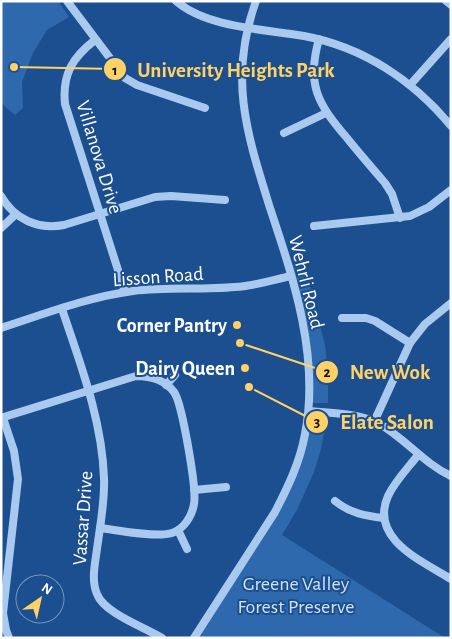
<svg xmlns="http://www.w3.org/2000/svg" width="452" height="639" font-family="'Alegreya Sans',sans-serif">
  <style>
    .green { fill: #2e69ad }
    .lines { fill: none; stroke-linecap: round; stroke-linejoin: round }
    .minor { stroke: #a9c9ee; stroke-width: 8 }
    .poi-dot { fill: #ffd166; stroke: #1b4f8f; stroke-width: 2 }
    .labels { text-anchor: middle; stroke-width: 4; stroke-linejoin: round; paint-order: stroke }
    .street-label { font-size: 20px; fill: #fff; stroke: #1b4f8f }
    .poi-label { font-size: 20px; font-weight: bold; fill: #fff; stroke: #1b4f8f; text-anchor: end }
    .park-label { font-size: 20px; fill: #cfe3fa; stroke: #1b4f8f }
    .leader { fill: none; stroke: #ffd166; stroke-width: 2 }
    .callout-dot { fill: #ffd166; stroke: #1b4f8f; stroke-width: 2 }
    .mark-label { font-size: 15px; text-anchor: middle; font-weight: bold; fill: #111 }
    .callout-label { font-size: 21px; text-anchor: middle; font-weight: bold; fill: #ffd166; stroke: #1b4f8f; stroke-width: 4; stroke-linejoin: round; paint-order: stroke }
  </style>
  <rect width="100%" height="100%" fill="#1b4f8f"/>
  <g class="green">
    <path d="M 1,1 L 58,1 L 69,17 L 47,30 L 33,53 L 22,82 L 23,108 L 15,115 L 1,103 Z"/>
    <path d="M 304,263 L 325,345 L 328,371 L 328,403 L 310,403 L 310,377 L 288,266 Z"/>
    <path d="M 308,416 L 327,420 L 320,453 L 314,472 L 297,510 L 282,535 L 445,638 L 194,638 L 286,491 Z"/>
  </g>
  <g class="lines">
    <g class="minor">
      <path d="M 67,1 L 125,78 L 137,85 L 205,108"/>
      <path d="M 176,1 C 207,28 264,29 304,36 C 363,47 413,80 451,126"/>
      <path d="M 446,1 L 451,5"/>
      <path d="M 319,39 C 306,85 318,104 347,138 C 359,153 372,168 385,183 L 392,194 L 400,218"/>
      <path d="M 95,40 C 73,57 62,74 65,104 L 125,292"/>
      <path d="M 410,85 L 451,39"/>
      <path d="M 284,133 L 326,113"/>
      <path d="M 1,196 C 14,219 38,230 64,225 L 155,197 L 171,196 L 225,200"/>
      <path d="M 314,226 L 410,216 L 429,207 L 451,190"/>
      <path d="M 1,228 L 16,214"/>
      <path d="M 62,309 C 80,363 102,419 104,478 C 105,502 100,526 97,549 C 95,564 91,580 97,594 C 104,613 144,627 162,638"/>
      <path d="M 342,318 L 366,318 L 375,321 L 410,343"/>
      <path d="M 1,328 C 44,314 88,297 133,291 C 167,287 201,290 235,287 C 254,286 273,280 291,276"/>
      <path d="M 166,385 L 175,375"/>
      <path d="M 309,411 C 331,413 357,413 378,423 C 405,438 423,463 451,476"/>
      <path d="M 1,418 L 136,376 C 150,376 165,380 174,392 C 182,403 197,489 194,504 C 192,516 184,529 172,533 C 156,538 117,530 100,528"/>
      <path d="M 3,418 L 14,451 L 18,479 L 3,613 L 6,630 L 9,638"/>
      <path d="M 374,422 L 410,343 L 425,324 L 451,303"/>
      <path d="M 418,455 C 408,468 395,481 388,496 C 369,539 422,561 451,579"/>
      <path d="M 194,490 L 226,487"/>
      <path d="M 335,501 C 350,513 365,516 384,518"/>
      <path d="M 178,530 L 187,549"/>
      <path d="M 194,638 L 275,512 C 288,487 300,462 305,434 C 320,358 294,280 270,208 C 247,134 228,78 256,1"/>
    </g>
  </g>
  <g class="poi-dot">
    <circle cx="237" cy="325" r="5"/>
    <circle cx="245" cy="368" r="5"/>
  </g>
  <g class="labels">
    <g class="street-label">
      <text transform="translate(100 157) rotate(73)" y="7">Villanova Drive</text>
      <text transform="translate(158 276) rotate(-4)" y="7">Lisson Road</text>
      <text transform="translate(307 282) rotate(76)" y="7">Wehrli Road</text>
      <text transform="translate(82 518) rotate(-86)" y="7">Vassar Drive</text>
    </g>
    <g class="poi-label">
      <text x="227" y="332">Corner Pantry</text>
      <text x="235" y="375">Dairy Queen</text>
    </g>
    <g class="park-label">
      <text x="296" y="590">Greene Valley<tspan x="296" dy="23">Forest Preserve</tspan></text>
    </g>
  </g>
  <path class="leader" d="M14 67L115 69M240 343L327 372M249 387L317 422"/>
  <g class="callout-dot">
    <circle cx="14" cy="67" r="5"/>
    <circle cx="240" cy="343" r="5"/>
    <circle cx="249" cy="387" r="5"/>
    <circle cx="115" cy="69" r="12"/>
    <circle cx="327" cy="372" r="12"/>
    <circle cx="317" cy="422" r="12"/>
  </g>
  <g class="mark-label">
    <text x="115" y="75">1</text>
    <text x="327" y="377">2</text>
    <text x="317" y="427">3</text>
  </g>
  <g class="callout-label">
    <text x="236" y="77">University Heights Park</text>
    <text x="390" y="379">New Wok</text>
    <text x="387" y="429">Elate Salon</text>
  </g>
  <rect width="452" height="639" fill="none" stroke="#ffffff" stroke-width="5"/>
  <g transform="translate(40 599) rotate(34)"><circle r="24" fill="#1b4f8f" stroke="#7695bc"/>
  <path d="M0-4L9 19L0 12L-9 19Z" fill="#ffd166"/>
  <text y="-8" font-size="14" font-weight="bold" text-anchor="middle" fill="#ffffff">N</text>
  </g>
</svg>
